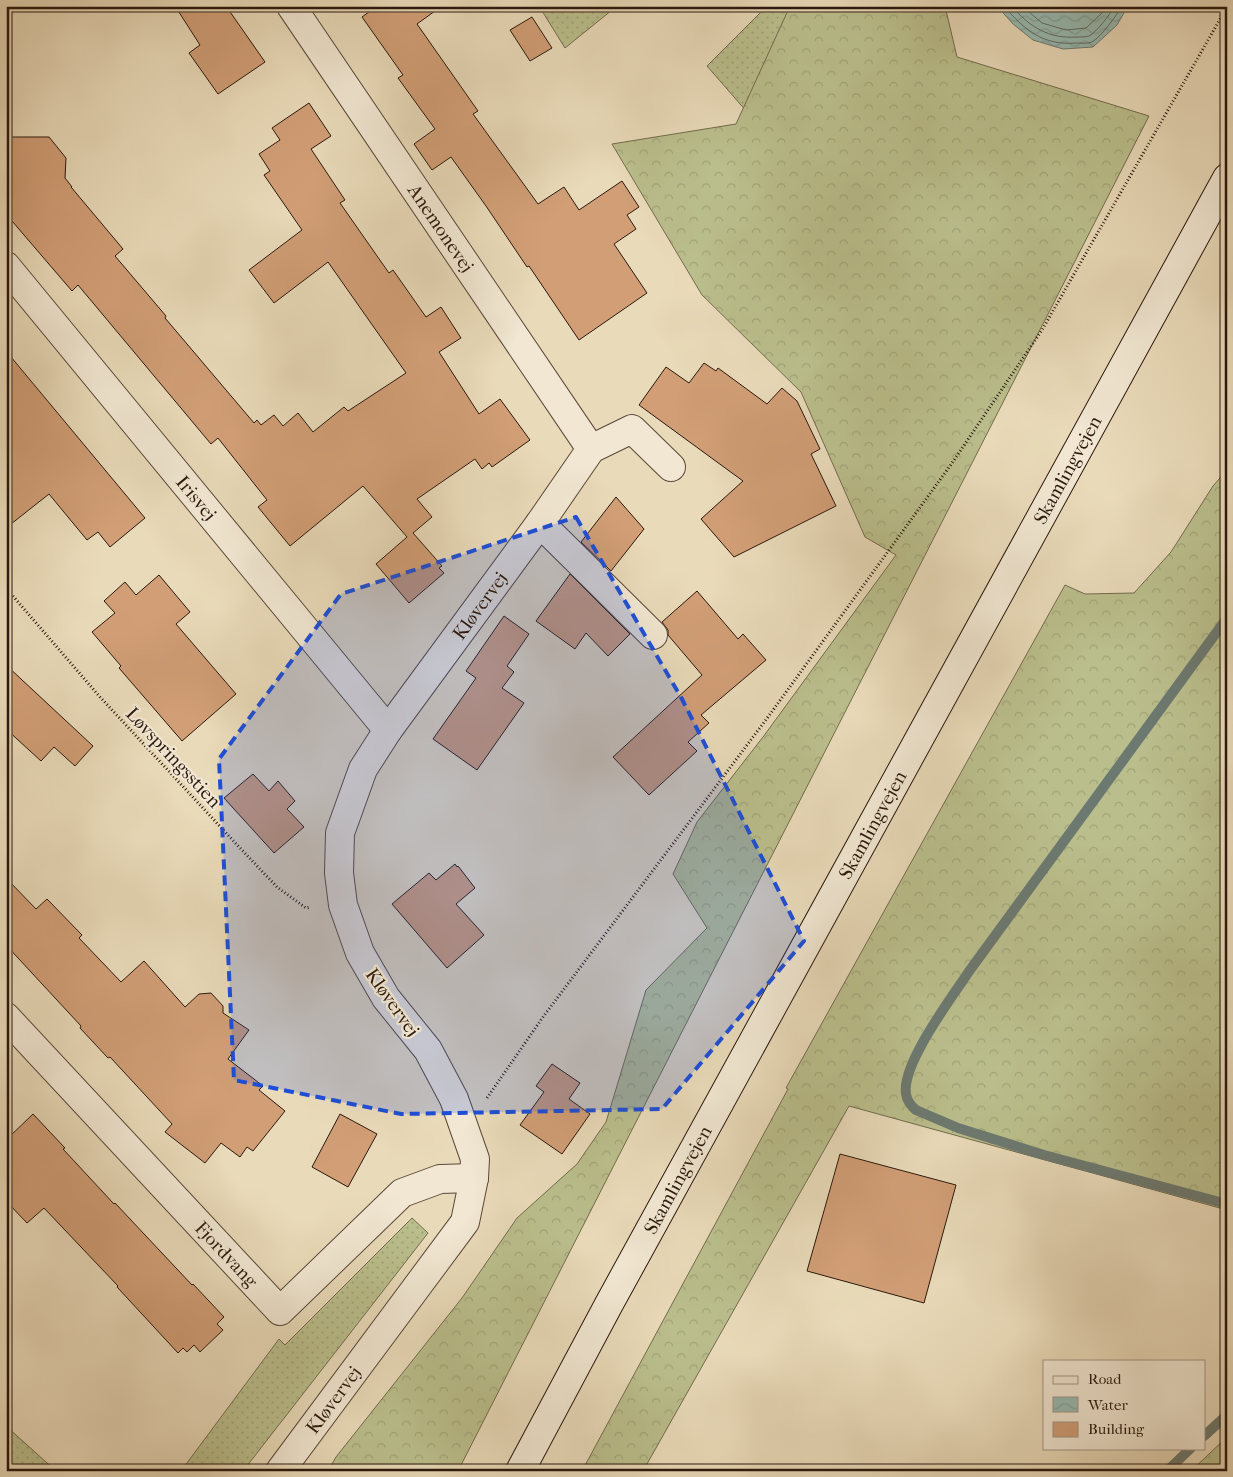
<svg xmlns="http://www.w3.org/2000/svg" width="1233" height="1477" font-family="'IM FELL French Canon',serif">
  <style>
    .grass { fill: url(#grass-dots); stroke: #726b4c }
    .forest { fill: url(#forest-crowns); stroke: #726b4c }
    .park { fill: url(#park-tufts); stroke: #726b4c }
    .water { fill: url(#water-waves); stroke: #6c7970 }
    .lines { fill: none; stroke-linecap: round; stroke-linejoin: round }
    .shore { stroke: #616960; stroke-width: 1 }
    .stream { stroke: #6c7970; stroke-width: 10 }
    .building { fill: #d19e76; stroke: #2b180d }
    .street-casing { stroke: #5a4838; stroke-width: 30 }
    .secondary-casing { stroke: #2b180d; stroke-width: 30 }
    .path { stroke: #2b180d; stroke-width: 3; stroke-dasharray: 1 2.5; stroke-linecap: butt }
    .street { stroke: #f1e7d2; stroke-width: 28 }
    .secondary { stroke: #f1e7d2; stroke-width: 28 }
    .marked { fill: #1d4ed8; fill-opacity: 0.2; stroke: #1d4ed8; stroke-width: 4; stroke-dasharray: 10 6; stroke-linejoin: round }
    .labels { text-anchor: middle; stroke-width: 4.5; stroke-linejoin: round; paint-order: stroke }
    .street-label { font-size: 19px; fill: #2b180d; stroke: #f1e7d2 }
  </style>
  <defs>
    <pattern id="grass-dots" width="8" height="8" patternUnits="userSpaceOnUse" patternTransform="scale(1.25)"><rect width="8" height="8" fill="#babe8c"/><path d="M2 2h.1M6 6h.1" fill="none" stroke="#a0a378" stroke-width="1.8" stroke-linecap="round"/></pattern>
    <pattern id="forest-crowns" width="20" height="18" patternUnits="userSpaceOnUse" patternTransform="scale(1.25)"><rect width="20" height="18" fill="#babe8c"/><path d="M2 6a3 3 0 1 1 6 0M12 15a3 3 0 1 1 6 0" fill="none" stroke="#a0a378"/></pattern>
    <pattern id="park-tufts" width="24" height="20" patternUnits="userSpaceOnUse" patternTransform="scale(1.25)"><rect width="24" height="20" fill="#babe8c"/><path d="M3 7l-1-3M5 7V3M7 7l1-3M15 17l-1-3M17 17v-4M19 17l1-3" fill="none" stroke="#a0a378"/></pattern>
    <pattern id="water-waves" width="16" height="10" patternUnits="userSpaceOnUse" patternTransform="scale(1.25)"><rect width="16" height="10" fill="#97bab2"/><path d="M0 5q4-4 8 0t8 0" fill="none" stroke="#829f98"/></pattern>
  </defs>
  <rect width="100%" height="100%" fill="#e9dab9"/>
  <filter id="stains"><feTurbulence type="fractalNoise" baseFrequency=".004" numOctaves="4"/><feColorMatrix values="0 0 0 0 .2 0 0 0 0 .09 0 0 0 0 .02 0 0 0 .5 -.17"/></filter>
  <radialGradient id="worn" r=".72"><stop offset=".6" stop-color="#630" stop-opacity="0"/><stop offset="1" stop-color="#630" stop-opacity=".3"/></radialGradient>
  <g class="grass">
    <path d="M 539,6 L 617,6 L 565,48 Z"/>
    <path d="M 767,6 L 904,6 L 808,182 L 707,66 Z"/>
    <path d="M 412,1218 L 428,1233 L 243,1471 L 181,1471 L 279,1339 L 285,1345 Z"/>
    <path d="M 6,1426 L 56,1471 L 6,1471 Z"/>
  </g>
  <g class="forest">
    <path d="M 790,6 L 945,6 L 957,57 L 1149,116 L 458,1471 L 328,1471 L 336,1457 L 462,1298 L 517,1218 L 577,1164 L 606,1122 L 646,990 L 707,928 L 673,874 L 697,822 L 763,737 L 896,555 L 865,537 L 801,392 L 702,295 L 612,144 L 736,124 Z"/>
    <path d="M 1227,470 L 1227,1210 L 849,1106 L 643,1471 L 582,1471 L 788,1089 L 786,1088 L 1065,585 L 1085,594 L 1134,593 L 1171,552 L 1213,486 Z"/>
  </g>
  <path class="park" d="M 1227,1437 L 1227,1471 L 1191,1471 Z"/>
  <path class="water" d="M 997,6 L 1128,6 L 1117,25 L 1093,47 L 1063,49 L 1033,40 L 1013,24 Z"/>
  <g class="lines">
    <g class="shore">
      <path d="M 1004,6 C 1024,30 1044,46 1076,43 C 1081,43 1088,44 1092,42 C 1102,36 1116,16 1122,6"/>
      <path d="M 1012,6 C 1029,27 1049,39 1077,37 C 1080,37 1086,37 1089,36 C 1097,32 1110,14 1115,6"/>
      <path d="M 1022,6 L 1042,23 L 1066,30 L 1086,28 L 1102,13 L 1106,6"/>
    </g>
    <g class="stream">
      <path d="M 1227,618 L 970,970 C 953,996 901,1064 906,1094 C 907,1100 911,1106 916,1110 L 958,1128 L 1044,1155 L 1227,1204"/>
      <path d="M 1204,1436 L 1227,1415"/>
      <path d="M 1167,1471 L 1191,1448"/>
    </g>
  </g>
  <g class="building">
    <path d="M 175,6 L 226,6 L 265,62 L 218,94 L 189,53 L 200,45 Z"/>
    <path d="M 377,6 L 442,6 L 417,24 L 478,111 L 473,114 L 538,204 L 564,187 L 579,210 L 622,181 L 639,207 L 627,215 L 636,229 L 614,244 L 647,293 L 579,340 L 529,266 L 527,267 L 486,206 L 451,157 L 432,170 L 414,144 L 435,129 L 398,78 L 403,75 L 362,17 Z"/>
    <path d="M 532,17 L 552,48 L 530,61 L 510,30 Z"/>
    <path d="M 309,103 L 331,136 L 311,149 L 345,200 L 340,203 L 389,273 L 393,270 L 426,317 L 441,307 L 461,338 L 439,352 L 479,414 L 500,399 L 530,440 L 492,467 L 489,463 L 482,469 L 475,459 L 417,499 L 432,517 L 413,533 L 442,566 L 439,568 L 444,573 L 409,603 L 376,564 L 407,537 L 363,486 L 290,546 L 258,507 L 267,500 L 218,438 L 211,444 L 78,285 L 72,291 L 6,214 L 6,137 L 49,137 L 66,158 L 65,178 L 72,187 L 71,187 L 123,249 L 115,256 L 166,316 L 165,318 L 254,423 L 257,420 L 261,425 L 274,415 L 283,426 L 298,413 L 313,432 L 344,407 L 348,411 L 406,373 L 328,262 L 274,303 L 249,270 L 302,230 L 264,175 L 270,171 L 259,154 L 280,140 L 272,128 Z"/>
    <path d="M 6,351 L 145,518 L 110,547 L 98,532 L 87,540 L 49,494 L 6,528 Z"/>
    <path d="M 704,363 L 716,371 L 718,368 L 767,404 L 782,388 L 797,401 L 820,449 L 811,454 L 836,506 L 734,557 L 701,519 L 743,481 L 639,405 L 666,367 L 689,383 Z"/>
    <path d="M 616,497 L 644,529 L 611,571 L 581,542 Z"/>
    <path d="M 570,574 L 630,634 L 608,656 L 586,633 L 575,649 L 536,621 Z"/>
    <path d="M 159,575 L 190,612 L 176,624 L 236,694 L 182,741 L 119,668 L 121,666 L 92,632 L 115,613 L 104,601 L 125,582 L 136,595 Z"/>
    <path d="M 697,591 L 738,639 L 743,634 L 766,660 L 701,715 L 709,723 L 688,742 L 697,751 L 649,795 L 613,757 L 702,675 L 668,635 L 668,630 L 662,622 Z"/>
    <path d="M 504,616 L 529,634 L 507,666 L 514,672 L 502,688 L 524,703 L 477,770 L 433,739 L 476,678 L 466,671 Z"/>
    <path d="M 6,665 L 93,746 L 75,766 L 54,747 L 41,761 L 6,729 Z"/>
    <path d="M 253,774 L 269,791 L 278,781 L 295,801 L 287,809 L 304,827 L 274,853 L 224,798 Z"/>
    <path d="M 455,864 L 457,867 L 458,866 L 475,888 L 456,904 L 484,935 L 447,968 L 392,904 L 429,873 L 436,880 Z"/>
    <path d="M 6,878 L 36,909 L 47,899 L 82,935 L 79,938 L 121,982 L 144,961 L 185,1007 L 199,994 L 211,993 L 223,1006 L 223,1013 L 249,1030 L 228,1059 L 263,1086 L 259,1090 L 285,1111 L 253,1151 L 247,1147 L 240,1157 L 221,1143 L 205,1163 L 165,1132 L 172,1124 L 110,1057 L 108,1058 L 80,1028 L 81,1026 L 6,945 Z"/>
    <path d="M 552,1064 L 580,1083 L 569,1099 L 590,1114 L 562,1154 L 520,1125 L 544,1092 L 536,1086 Z"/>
    <path d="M 33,1114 L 65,1148 L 63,1149 L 114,1204 L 115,1203 L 192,1285 L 193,1284 L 224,1317 L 217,1324 L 223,1330 L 200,1352 L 194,1345 L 187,1352 L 183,1348 L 178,1353 L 117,1287 L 118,1286 L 44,1208 L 27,1223 L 6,1201 L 6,1140 Z"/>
    <path d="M 340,1114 L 377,1134 L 348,1187 L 312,1167 Z"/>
    <path d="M 840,1154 L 956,1185 L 924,1303 L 807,1271 Z"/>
  </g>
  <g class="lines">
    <g class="street-casing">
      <g id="street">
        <path id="s1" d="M 291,6 L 591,449"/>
        <path id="s2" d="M 6,266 L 388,730"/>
        <path d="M 540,523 L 653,635"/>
        <path id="s3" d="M 6,1017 L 280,1311 L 402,1193 L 440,1179 L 474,1178"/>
        <path id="s4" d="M 280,1471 L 465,1222 L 474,1178 L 475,1159 L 454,1099 L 428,1050 L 386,998 L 360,953 L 343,905 L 339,873 L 340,833 L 363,769 L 388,730 L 540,523 L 591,449 L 632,429 L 671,467"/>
      </g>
    </g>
    <g class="secondary-casing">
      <g id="secondary">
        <path id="s5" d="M 520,1471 L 609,1304 L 1227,178"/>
      </g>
    </g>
    <g class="path">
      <path d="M 6,588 L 100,697 L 240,848 L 277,887 L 306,908 L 311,907"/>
      <path d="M 487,1098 L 543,1017 L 768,717 L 950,466 L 1042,330 L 1227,7"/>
    </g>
    <use href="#street" class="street"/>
    <use href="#secondary" class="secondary"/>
  </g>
  <path class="marked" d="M 576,517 L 682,699 L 804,941 L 662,1109 L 401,1114 L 234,1080 L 219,759 L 341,594 Z"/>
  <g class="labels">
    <g class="street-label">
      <text dy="7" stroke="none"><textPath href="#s1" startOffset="268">Anemonevej</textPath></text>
      <text dy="7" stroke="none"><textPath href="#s5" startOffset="1141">Skamlingvejen</textPath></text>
      <text dy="7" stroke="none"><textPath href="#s2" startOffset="300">Irisvej</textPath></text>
      <text dy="7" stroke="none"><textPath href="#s4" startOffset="1004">Kløvervej</textPath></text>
      <text transform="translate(174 757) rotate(47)" y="7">Løvspringsstien</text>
      <text dy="7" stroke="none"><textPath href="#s5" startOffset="736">Skamlingvejen</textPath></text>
      <text transform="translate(393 1002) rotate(55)" y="7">Kløvervej</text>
      <text dy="7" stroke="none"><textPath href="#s5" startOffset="331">Skamlingvejen</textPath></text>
      <text dy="7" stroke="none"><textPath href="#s3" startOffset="324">Fjordvang</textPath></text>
      <text dy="7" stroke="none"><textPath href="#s4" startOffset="89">Kløvervej</textPath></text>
    </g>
  </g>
  <rect width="1233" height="1477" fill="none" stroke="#e9dab9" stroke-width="25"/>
  <rect x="8" y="8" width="1218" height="1462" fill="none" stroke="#2b180d" stroke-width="2.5"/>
  <rect x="12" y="12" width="1208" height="1452" fill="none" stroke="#2b180d"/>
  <rect x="1043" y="1360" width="162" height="90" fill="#f1e7d2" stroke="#a29483"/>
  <rect x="1053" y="1376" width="25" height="8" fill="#f1e7d2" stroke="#a29483"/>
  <text x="1088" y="1384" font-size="15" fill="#2b180d">Road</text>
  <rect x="1053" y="1397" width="25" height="15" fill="url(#water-waves)" stroke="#a29483"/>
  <text x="1088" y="1410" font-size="15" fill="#2b180d">Water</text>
  <rect x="1053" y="1422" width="25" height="15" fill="#d19e76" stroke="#a29483"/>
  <text x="1088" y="1434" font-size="15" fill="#2b180d">Building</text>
  <rect width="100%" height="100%" filter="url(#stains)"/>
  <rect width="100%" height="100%" fill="url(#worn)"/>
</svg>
